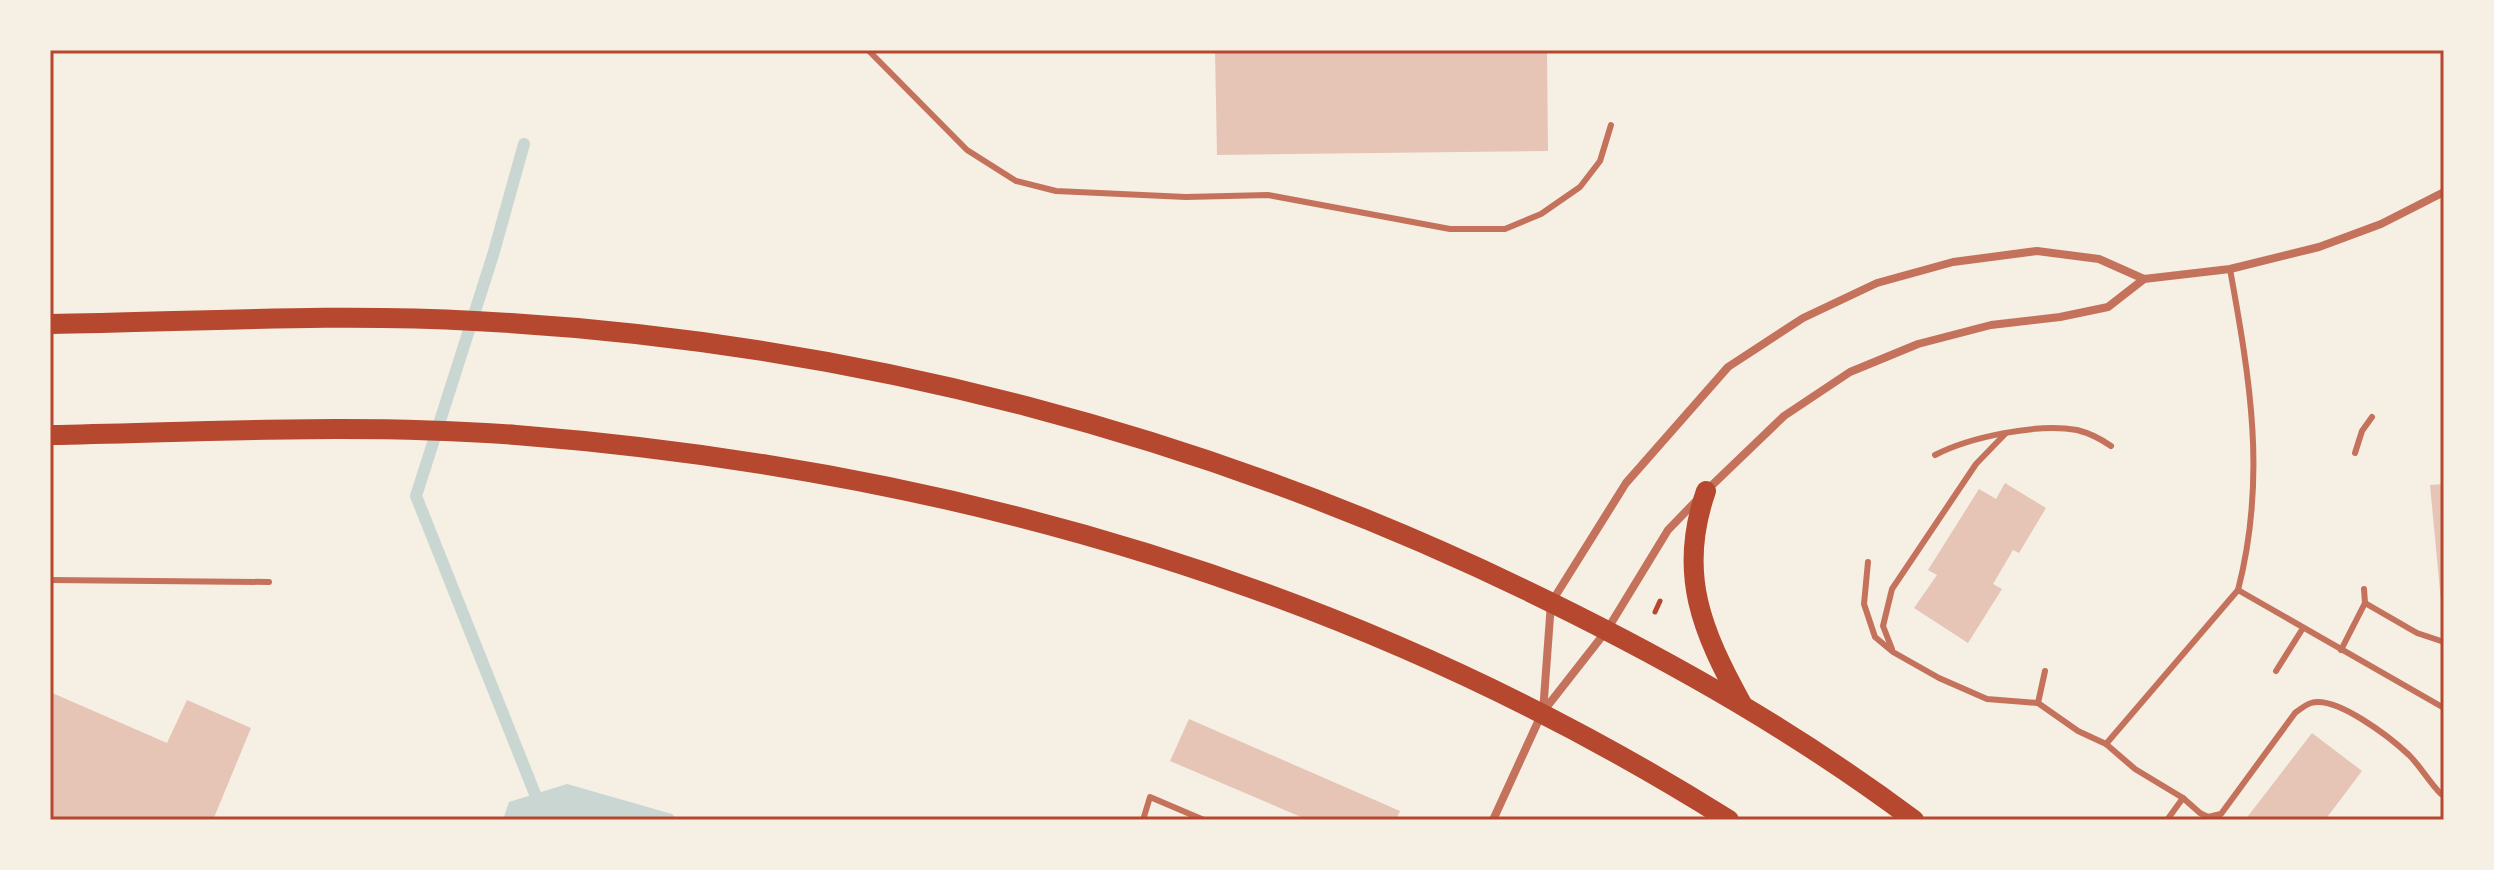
<svg xmlns="http://www.w3.org/2000/svg" width="2494" height="870" font-family="Roboto,sans-serif">
  <style>
    .water { fill: #c9d6d2 }
    .lines { fill: none; stroke-linecap: round; stroke-linejoin: round }
    .stream { stroke: #c9d6d2; stroke-width: 12 }
    .building { fill: #e6c5b7 }
    .path { stroke: #b5482f; stroke-width: 5 }
    .service { stroke: #c5725c; stroke-width: 6 }
    .minor { stroke: #c5725c; stroke-width: 8 }
    .primary { stroke: #b5482f; stroke-width: 20 }
    .neatline { fill: none; stroke: #b5482f; stroke-width: 3 }
  </style>
  <rect width="100%" height="100%" fill="#f6efe4"/>
  <path class="water" d="M 567,784 L 672,814 L 678,820 L 503,820 L 509,802 Z"/>
  <g class="lines">
    <path class="stream" d="M 524,144 L 493,255 L 416,496 L 535,794"/>
  </g>
  <g class="building">
    <path d="M 1215,50 L 1547,50 L 1548,151 L 1217,155 Z"/>
    <path d="M 2005,483 L 2046,508 L 2019,553 L 2013,550 L 1993,584 L 2002,589 L 1968,643 L 1914,608 L 1937,575 L 1928,570 L 1979,489 L 1996,499 Z"/>
    <path d="M 2444,484 L 2444,612 L 2442,612 L 2430,485 Z"/>
    <path d="M 50,692 L 167,743 L 187,700 L 251,728 L 213,820 L 50,820 Z"/>
    <path d="M 1189,719 L 1400,811 L 1396,820 L 1308,820 L 1170,761 Z"/>
    <path d="M 2312,733 L 2362,771 L 2325,820 L 2245,820 Z"/>
  </g>
  <g class="lines">
    <path class="path" d="M 1655,612 L 1660,601"/>
    <g class="service">
      <path d="M 868,50 L 967,150 L 1016,181 L 1056,191 L 1186,197 L 1268,195 L 1450,229 L 1505,229 L 1541,214 L 1580,187 L 1600,161 L 1611,125"/>
      <path d="M 2230,269 C 2250,380 2267,478 2238,590"/>
      <path d="M 2355,453 L 2362,431 L 2372,417"/>
      <path d="M 1935,455 C 1970,437 2037,423 2077,430 C 2089,433 2101,439 2111,446"/>
      <path d="M 1868,562 L 1864,604 L 1875,637 L 1893,652 L 1939,678 L 1987,699 L 2038,703 L 2078,731 L 2106,744"/>
      <path d="M 50,580 L 269,582"/>
      <path d="M 2365,603 L 2417,633 L 2444,642"/>
      <path d="M 1892,649 L 1883,626 L 1892,589 L 1976,464 L 2005,434"/>
      <path d="M 2341,650 L 2365,603 L 2364,589"/>
      <path d="M 2276,671 L 2303,628"/>
      <path d="M 2038,703 L 2045,671"/>
      <path d="M 2441,794 C 2429,782 2421,767 2409,755 C 2391,738 2336,695 2311,703 C 2305,705 2299,710 2295,713 L 2221,814 L 2208,817 L 2200,813 L 2183,798 L 2135,769 L 2106,744 L 2238,590 L 2444,708"/>
      <path d="M 1143,820 L 1150,797 L 1204,820"/>
      <path d="M 2167,820 L 2183,798"/>
    </g>
    <g class="minor">
      <path d="M 1707,490 L 1784,416 L 1850,372 L 1918,344 L 1991,325 L 2060,317 L 2108,307 L 2144,279"/>
      <path d="M 1543,712 L 1551,603 L 1626,483 L 1728,367 L 1803,318 L 1877,283 L 1953,262 L 2037,251 L 2099,259 L 2144,279 L 2230,269 L 2319,247 L 2381,224 L 2444,192"/>
      <path d="M 1493,820 L 1542,713 L 1607,630 L 1668,530 L 1698,499"/>
    </g>
    <g class="primary">
      <path d="M 50,324 C 191,322 335,313 475,321 C 849,340 1215,436 1550,602 C 1680,666 1797,733 1914,820"/>
      <path d="M 50,435 C 205,432 362,423 516,435 C 950,469 1360,588 1729,820"/>
      <path d="M 1706,491 C 1677,574 1702,631 1742,704"/>
    </g>
  </g>
  <rect width="2494" height="870" fill="none" stroke="#f6efe4" stroke-width="104"/>
  <rect x="52" y="52" width="2390" height="766" class="neatline"/>
</svg>
